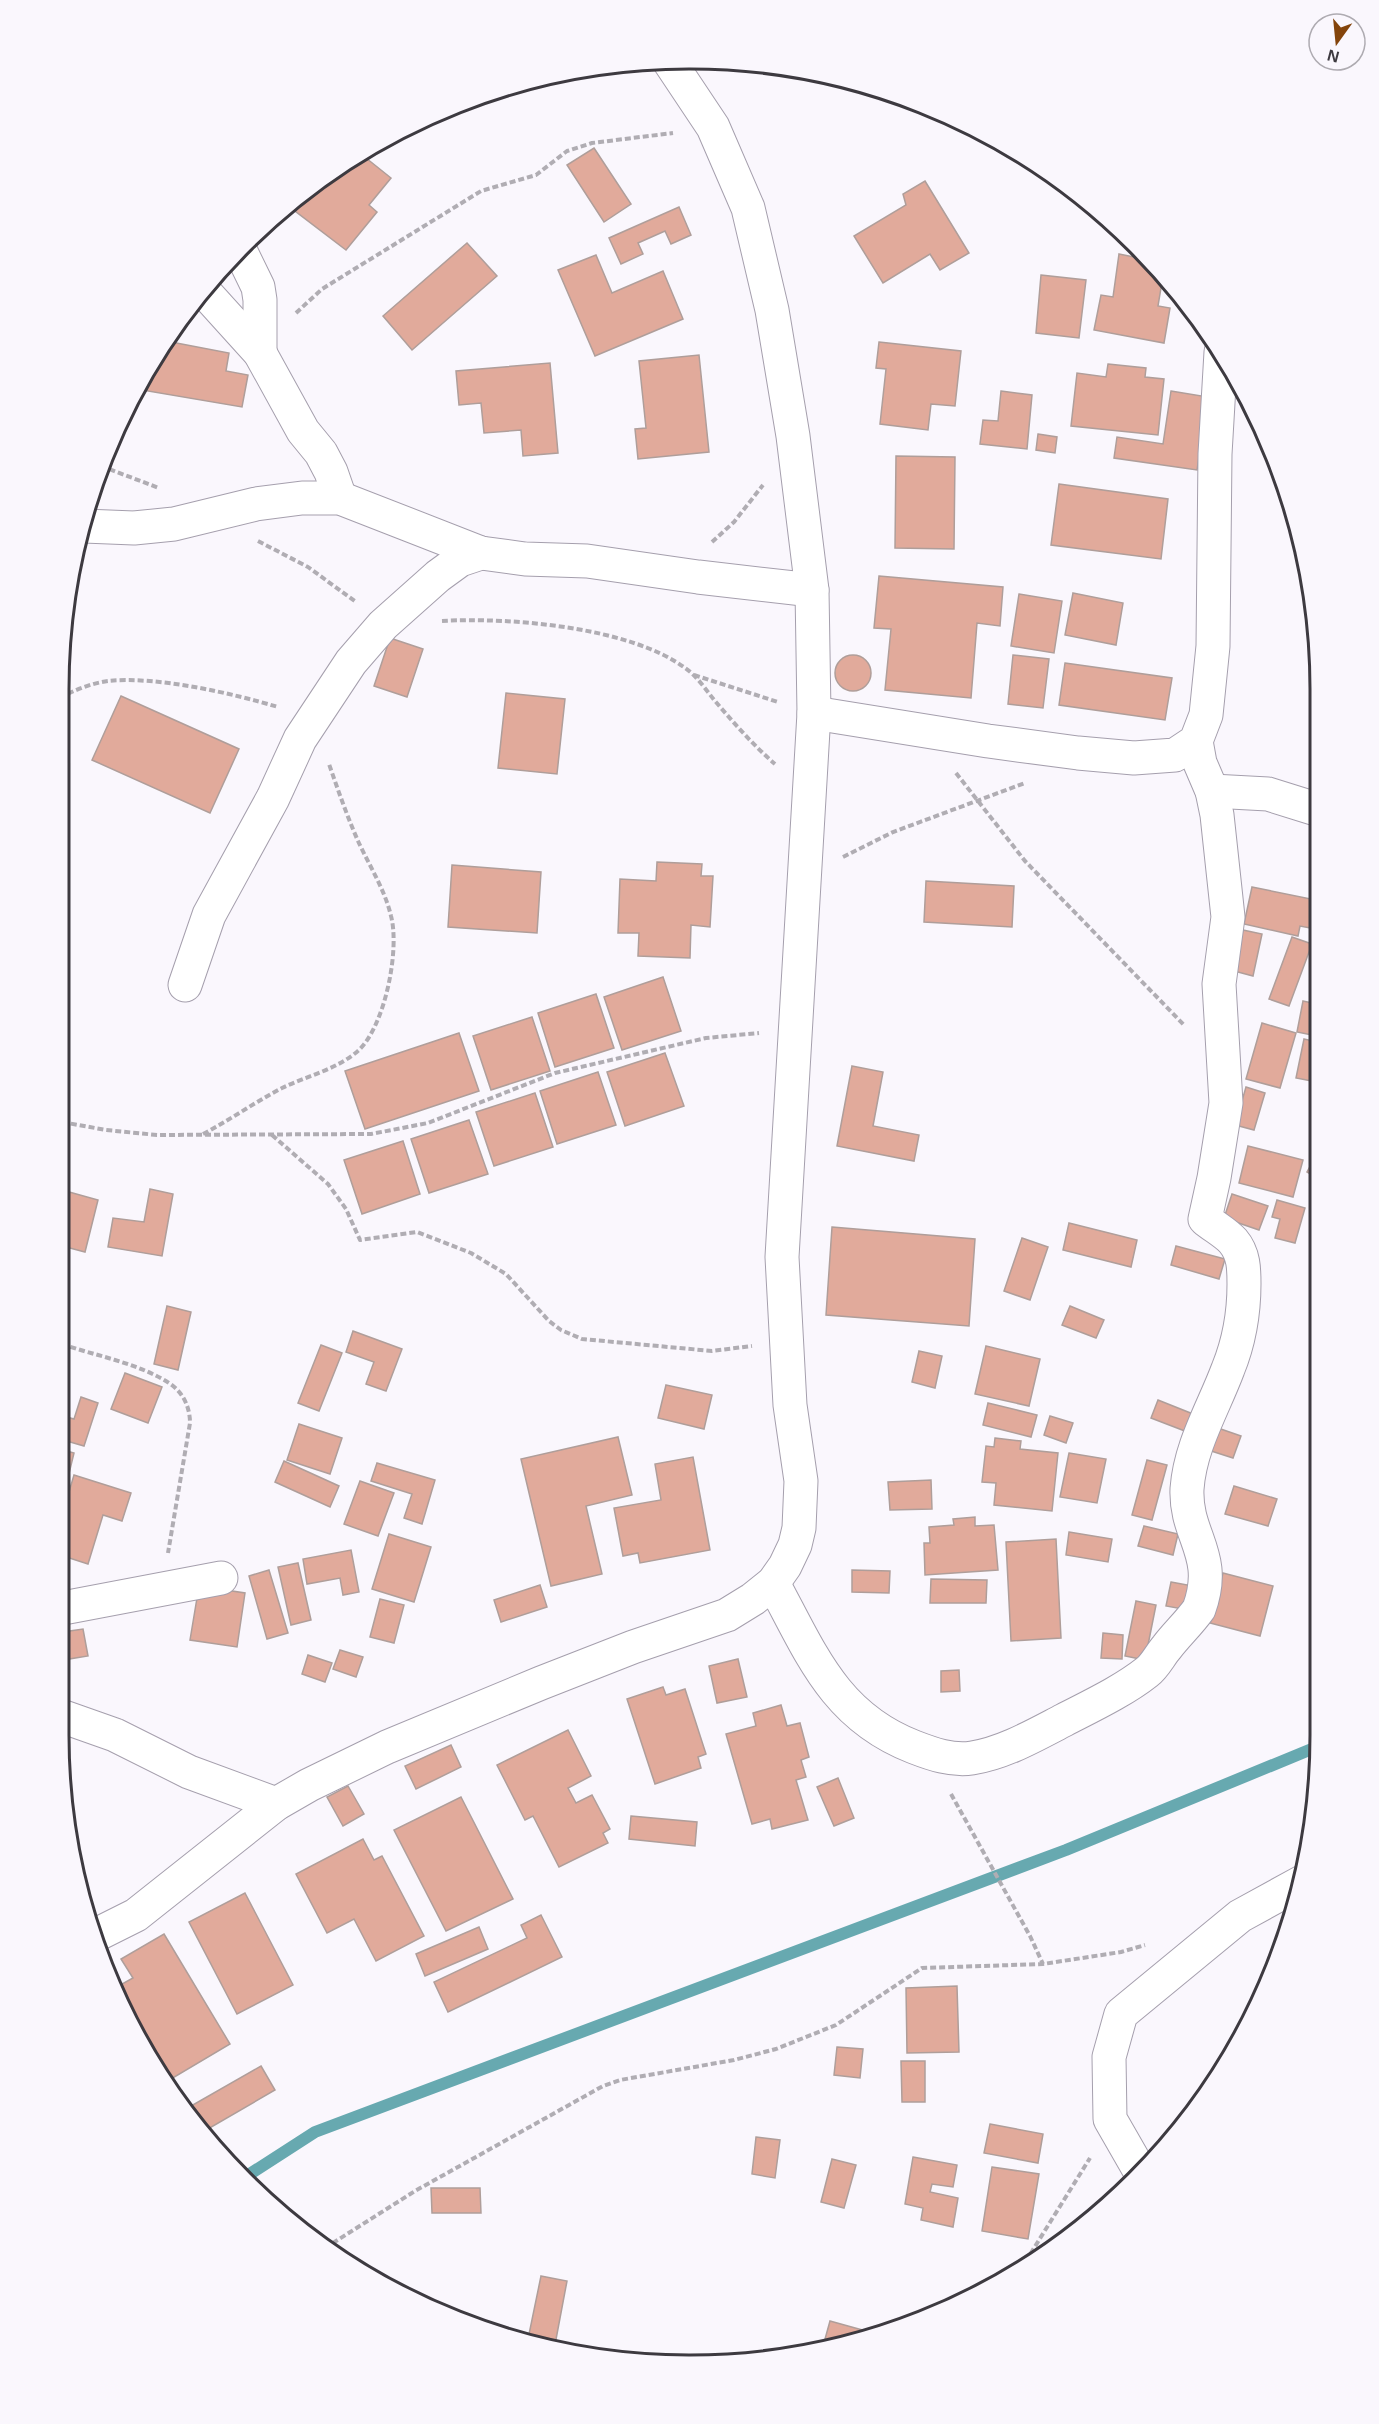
<svg xmlns="http://www.w3.org/2000/svg" width="1379" height="2424" font-family="Arial,sans-serif">
  <style>
    .lines { fill: none; stroke-linecap: round; stroke-linejoin: round }
    .stream { stroke: #67a9b0; stroke-width: 12 }
    .building { fill: #e1aa9b; stroke: #af9e9a; stroke-width: 1.5 }
    .street-casing { stroke: #a59fad; stroke-width: 35 }
    .path { stroke: #b0adb3; stroke-width: 4; stroke-dasharray: 6 3; stroke-linecap: butt }
    .street { stroke: #fff; stroke-width: 33 }
    .rim { fill: none; stroke: #3d3a40; stroke-width: 3 }
  </style>
  <rect width="100%" height="100%" fill="#faf7fd"/>
  <g class="lines">
    <path class="stream" d="M 242,2179 L 315,2132 L 1066,1850 L 1319,1746"/>
  </g>
  <g class="building">
    <path d="M 594,148 L 631,204 L 604,222 L 567,165 Z"/>
    <path d="M 361,154 L 391,178 L 369,205 L 377,212 L 346,250 L 295,211 L 319,181 Z"/>
    <path d="M 925,181 L 969,253 L 940,270 L 930,254 L 883,283 L 854,236 L 906,205 L 903,194 Z"/>
    <path d="M 679,207 L 691,235 L 671,244 L 665,231 L 638,243 L 643,254 L 621,264 L 609,238 Z"/>
    <path d="M 467,243 L 497,276 L 412,350 L 383,316 Z"/>
    <path d="M 1119,254 L 1149,260 L 1163,276 L 1158,306 L 1170,308 L 1164,343 L 1094,330 L 1101,295 L 1113,297 Z"/>
    <path d="M 596,255 L 612,293 L 663,271 L 683,319 L 595,356 L 558,270 Z"/>
    <path d="M 1041,275 L 1086,280 L 1079,338 L 1036,333 Z"/>
    <path d="M 166,341 L 229,353 L 226,371 L 248,375 L 242,407 L 136,389 L 143,374 Z"/>
    <path d="M 879,342 L 961,351 L 955,406 L 931,404 L 928,430 L 880,424 L 886,369 L 876,368 Z"/>
    <path d="M 699,355 L 709,452 L 638,459 L 635,429 L 646,428 L 639,361 Z"/>
    <path d="M 550,363 L 558,453 L 523,456 L 521,430 L 484,433 L 481,403 L 459,405 L 456,371 Z"/>
    <path d="M 1108,364 L 1146,368 L 1145,377 L 1164,379 L 1158,435 L 1071,426 L 1077,373 L 1106,377 Z"/>
    <path d="M 1001,391 L 1032,395 L 1027,449 L 980,444 L 983,420 L 998,421 Z"/>
    <path d="M 1171,391 L 1208,397 L 1197,470 L 1114,458 L 1117,437 L 1163,444 Z"/>
    <path d="M 1038,434 L 1057,437 L 1055,453 L 1036,450 Z"/>
    <path d="M 896,456 L 955,457 L 954,549 L 895,548 Z"/>
    <path d="M 1059,484 L 1168,499 L 1161,559 L 1051,545 Z"/>
    <path d="M 879,576 L 1003,587 L 1000,626 L 977,623 L 971,698 L 885,690 L 891,629 L 874,628 Z"/>
    <path d="M 1073,593 L 1123,603 L 1116,645 L 1065,635 Z"/>
    <path d="M 1019,594 L 1062,601 L 1054,653 L 1011,646 Z"/>
    <path d="M 390,638 L 423,649 L 407,697 L 374,686 Z"/>
    <path d="M 1013,655 L 1049,659 L 1043,708 L 1008,704 Z"/>
    <circle cx="853" cy="673" r="18"/>
    <path d="M 1065,663 L 1172,678 L 1165,720 L 1059,705 Z"/>
    <path d="M 506,693 L 565,699 L 557,774 L 498,768 Z"/>
    <path d="M 121,696 L 239,749 L 210,813 L 92,760 Z"/>
    <path d="M 657,862 L 702,864 L 701,876 L 713,876 L 710,927 L 691,925 L 690,958 L 638,956 L 639,933 L 618,933 L 620,879 L 656,881 Z"/>
    <path d="M 452,865 L 541,872 L 537,933 L 448,927 Z"/>
    <path d="M 926,881 L 1014,886 L 1012,927 L 924,922 Z"/>
    <path d="M 1252,887 L 1316,900 L 1316,929 L 1300,926 L 1298,936 L 1244,924 Z"/>
    <path d="M 1243,930 L 1262,934 L 1253,976 L 1234,971 Z"/>
    <path d="M 1292,937 L 1312,944 L 1289,1006 L 1269,999 Z"/>
    <path d="M 663,977 L 681,1031 L 622,1050 L 604,997 Z"/>
    <path d="M 596,994 L 614,1048 L 555,1067 L 538,1013 Z"/>
    <path d="M 1303,1001 L 1317,1004 L 1317,1036 L 1297,1032 Z"/>
    <path d="M 532,1017 L 550,1071 L 491,1090 L 473,1036 Z"/>
    <path d="M 1262,1023 L 1296,1033 L 1280,1088 L 1246,1079 Z"/>
    <path d="M 459,1033 L 479,1091 L 365,1129 L 345,1071 Z"/>
    <path d="M 1304,1039 L 1317,1042 L 1317,1082 L 1296,1078 Z"/>
    <path d="M 665,1053 L 684,1106 L 625,1126 L 607,1072 Z"/>
    <path d="M 852,1066 L 883,1072 L 873,1126 L 919,1135 L 914,1161 L 837,1146 Z"/>
    <path d="M 598,1072 L 616,1125 L 557,1144 L 540,1091 Z"/>
    <path d="M 1246,1087 L 1265,1093 L 1254,1130 L 1235,1125 Z"/>
    <path d="M 535,1093 L 553,1147 L 494,1166 L 476,1112 Z"/>
    <path d="M 469,1120 L 488,1174 L 429,1193 L 411,1139 Z"/>
    <path d="M 403,1141 L 420,1194 L 362,1214 L 344,1160 Z"/>
    <path d="M 1248,1146 L 1303,1160 L 1293,1197 L 1239,1183 Z"/>
    <path d="M 1317,1154 L 1317,1178 L 1307,1172 Z"/>
    <path d="M 150,1189 L 173,1194 L 162,1256 L 108,1247 L 113,1218 L 144,1222 Z"/>
    <path d="M 62,1190 L 98,1200 L 85,1252 L 62,1246 Z"/>
    <path d="M 1232,1194 L 1268,1206 L 1259,1230 L 1224,1218 Z"/>
    <path d="M 1277,1200 L 1305,1208 L 1295,1243 L 1275,1238 L 1280,1219 L 1272,1217 Z"/>
    <path d="M 1069,1223 L 1137,1240 L 1131,1267 L 1063,1250 Z"/>
    <path d="M 832,1227 L 975,1239 L 969,1326 L 826,1315 Z"/>
    <path d="M 1022,1238 L 1048,1247 L 1030,1300 L 1004,1291 Z"/>
    <path d="M 1176,1246 L 1225,1259 L 1219,1279 L 1171,1265 Z"/>
    <path d="M 167,1306 L 191,1312 L 178,1370 L 154,1364 Z"/>
    <path d="M 1070,1306 L 1104,1320 L 1096,1338 L 1062,1325 Z"/>
    <path d="M 353,1331 L 402,1349 L 386,1391 L 366,1384 L 374,1362 L 346,1352 Z"/>
    <path d="M 321,1345 L 342,1353 L 319,1411 L 298,1403 Z"/>
    <path d="M 986,1346 L 1040,1359 L 1029,1406 L 975,1394 Z"/>
    <path d="M 919,1351 L 942,1356 L 935,1388 L 912,1382 Z"/>
    <path d="M 125,1373 L 162,1387 L 148,1423 L 111,1409 Z"/>
    <path d="M 666,1385 L 712,1395 L 704,1429 L 658,1418 Z"/>
    <path d="M 81,1397 L 98,1403 L 84,1446 L 63,1440 L 63,1416 L 74,1419 Z"/>
    <path d="M 1158,1400 L 1198,1416 L 1190,1433 L 1151,1418 Z"/>
    <path d="M 988,1403 L 1037,1415 L 1031,1437 L 983,1425 Z"/>
    <path d="M 1050,1416 L 1073,1423 L 1066,1443 L 1044,1435 Z"/>
    <path d="M 299,1424 L 342,1438 L 330,1474 L 287,1460 Z"/>
    <path d="M 1215,1427 L 1241,1436 L 1233,1458 L 1208,1450 Z"/>
    <path d="M 618,1437 L 632,1495 L 586,1506 L 602,1574 L 551,1586 L 521,1459 Z"/>
    <path d="M 995,1438 L 1021,1441 L 1020,1449 L 1058,1453 L 1052,1511 L 994,1505 L 996,1483 L 982,1482 L 986,1446 L 994,1447 Z"/>
    <path d="M 63,1450 L 74,1453 L 63,1498 Z"/>
    <path d="M 1069,1453 L 1106,1459 L 1097,1503 L 1060,1497 Z"/>
    <path d="M 693,1457 L 710,1550 L 640,1563 L 638,1553 L 623,1556 L 614,1508 L 661,1500 L 655,1464 Z"/>
    <path d="M 1147,1460 L 1167,1465 L 1152,1520 L 1132,1515 Z"/>
    <path d="M 284,1461 L 339,1486 L 330,1507 L 275,1482 Z"/>
    <path d="M 377,1463 L 435,1480 L 422,1524 L 404,1518 L 412,1494 L 371,1481 Z"/>
    <path d="M 74,1475 L 131,1493 L 122,1521 L 103,1515 L 88,1564 L 63,1556 L 63,1512 Z"/>
    <path d="M 931,1480 L 932,1509 L 890,1510 L 888,1482 Z"/>
    <path d="M 360,1481 L 394,1493 L 378,1536 L 344,1524 Z"/>
    <path d="M 1234,1486 L 1277,1499 L 1268,1526 L 1225,1514 Z"/>
    <path d="M 975,1517 L 975,1526 L 994,1525 L 998,1570 L 925,1575 L 924,1543 L 930,1543 L 929,1527 L 954,1525 L 953,1519 Z"/>
    <path d="M 1144,1526 L 1178,1534 L 1173,1555 L 1138,1546 Z"/>
    <path d="M 1069,1532 L 1112,1539 L 1108,1562 L 1066,1555 Z"/>
    <path d="M 389,1534 L 431,1547 L 414,1602 L 372,1589 Z"/>
    <path d="M 1056,1539 L 1061,1638 L 1011,1641 L 1006,1542 Z"/>
    <path d="M 351,1550 L 359,1592 L 343,1595 L 340,1578 L 307,1584 L 303,1559 Z"/>
    <path d="M 298,1563 L 311,1620 L 291,1625 L 278,1567 Z"/>
    <path d="M 269,1570 L 288,1633 L 267,1639 L 249,1576 Z"/>
    <path d="M 852,1570 L 890,1571 L 889,1593 L 852,1592 Z"/>
    <path d="M 1223,1573 L 1273,1586 L 1260,1636 L 1210,1623 Z"/>
    <path d="M 931,1579 L 987,1580 L 986,1603 L 930,1603 Z"/>
    <path d="M 1171,1582 L 1193,1586 L 1188,1610 L 1166,1606 Z"/>
    <path d="M 540,1585 L 547,1607 L 501,1622 L 494,1600 Z"/>
    <path d="M 199,1586 L 245,1593 L 237,1647 L 190,1640 Z"/>
    <path d="M 380,1599 L 404,1605 L 394,1643 L 370,1637 Z"/>
    <path d="M 1136,1601 L 1156,1605 L 1145,1660 L 1125,1656 Z"/>
    <path d="M 83,1629 L 88,1656 L 63,1660 L 63,1632 Z"/>
    <path d="M 1103,1633 L 1123,1635 L 1122,1659 L 1101,1658 Z"/>
    <path d="M 340,1650 L 363,1657 L 356,1677 L 333,1669 Z"/>
    <path d="M 308,1655 L 332,1663 L 325,1682 L 302,1674 Z"/>
    <path d="M 738,1659 L 747,1697 L 717,1703 L 709,1666 Z"/>
    <path d="M 959,1670 L 960,1691 L 941,1692 L 941,1671 Z"/>
    <path d="M 663,1687 L 666,1695 L 685,1689 L 706,1754 L 698,1757 L 701,1768 L 655,1784 L 627,1699 Z"/>
    <path d="M 781,1705 L 787,1726 L 800,1723 L 809,1757 L 801,1760 L 806,1777 L 796,1780 L 808,1820 L 772,1829 L 770,1819 L 752,1824 L 726,1734 L 756,1726 L 753,1713 Z"/>
    <path d="M 568,1730 L 591,1776 L 568,1788 L 576,1803 L 592,1795 L 610,1829 L 603,1833 L 608,1843 L 559,1867 L 533,1816 L 525,1820 L 497,1765 Z"/>
    <path d="M 451,1745 L 461,1767 L 416,1789 L 405,1766 Z"/>
    <path d="M 838,1778 L 854,1818 L 834,1826 L 817,1787 Z"/>
    <path d="M 348,1786 L 364,1814 L 343,1826 L 327,1797 Z"/>
    <path d="M 461,1797 L 513,1899 L 446,1931 L 394,1830 Z"/>
    <path d="M 631,1816 L 697,1822 L 695,1846 L 629,1839 Z"/>
    <path d="M 363,1839 L 374,1860 L 382,1856 L 424,1936 L 376,1961 L 354,1919 L 327,1933 L 296,1874 Z"/>
    <path d="M 245,1893 L 293,1985 L 237,2014 L 189,1922 Z"/>
    <path d="M 541,1915 L 562,1957 L 448,2012 L 434,1982 L 527,1938 L 521,1925 Z"/>
    <path d="M 479,1927 L 488,1949 L 425,1976 L 416,1954 Z"/>
    <path d="M 164,1934 L 230,2044 L 166,2082 L 124,2014 L 113,1989 L 133,1978 L 121,1959 Z"/>
    <path d="M 957,1986 L 959,2052 L 907,2053 L 906,1988 Z"/>
    <path d="M 837,2047 L 863,2049 L 860,2078 L 834,2075 Z"/>
    <path d="M 901,2061 L 925,2061 L 925,2102 L 902,2102 Z"/>
    <path d="M 261,2066 L 275,2090 L 201,2133 L 184,2110 Z"/>
    <path d="M 990,2124 L 1043,2134 L 1038,2163 L 984,2153 Z"/>
    <path d="M 756,2137 L 780,2140 L 775,2178 L 752,2174 Z"/>
    <path d="M 913,2157 L 957,2165 L 953,2187 L 932,2184 L 930,2192 L 958,2198 L 953,2227 L 921,2220 L 923,2208 L 905,2204 Z"/>
    <path d="M 832,2159 L 856,2165 L 844,2208 L 821,2202 Z"/>
    <path d="M 992,2167 L 1039,2174 L 1028,2239 L 982,2231 Z"/>
    <path d="M 431,2188 L 480,2188 L 481,2213 L 432,2213 Z"/>
    <path d="M 541,2276 L 567,2281 L 554,2350 L 527,2344 Z"/>
    <path d="M 830,2321 L 877,2334 L 822,2350 Z"/>
  </g>
  <g class="lines">
    <g class="street-casing">
      <g id="street">
        <path d="M 240,250 L 258,287 L 260,300 L 260,353"/>
        <path d="M 203,290 L 260,353 L 303,431 L 321,453 L 331,472 L 340,498"/>
        <path d="M 84,526 L 134,528 L 174,524 L 256,504 L 302,498 L 340,498 L 481,553 L 525,559 L 587,561 L 698,577 L 812,590"/>
        <path d="M 814,713 L 988,741 L 1078,753 L 1134,758 L 1175,755 L 1196,741 L 1206,715 L 1213,646 L 1215,454 L 1221,352"/>
        <path d="M 1212,791 L 1268,794 L 1316,809"/>
        <path d="M 185,985 L 209,915 L 273,798 L 300,739 L 351,662 L 383,625 L 438,576 L 460,560 L 481,553"/>
        <path d="M 773,1583 C 811,1653 834,1716 914,1747 C 932,1754 952,1761 972,1758 C 1004,1753 1035,1735 1064,1720 C 1091,1706 1123,1691 1147,1672 C 1155,1666 1160,1655 1167,1647 C 1177,1634 1189,1623 1199,1609 C 1219,1554 1185,1537 1187,1489 C 1190,1446 1213,1409 1228,1369 C 1239,1342 1244,1313 1244,1284 C 1244,1269 1244,1254 1233,1241 C 1226,1233 1213,1226 1205,1219 L 1214,1178 L 1226,1103 L 1219,984 L 1228,917 L 1217,815 L 1212,791 L 1200,763 L 1196,741"/>
        <path d="M 63,1608 L 221,1578"/>
        <path d="M 64,1717 L 115,1735 L 189,1772 L 276,1804"/>
        <path d="M 92,1937 L 136,1915 L 276,1804 L 309,1785 L 387,1747 L 541,1683 L 633,1647 L 727,1615 L 753,1599 L 773,1583 L 785,1566 L 795,1545 L 799,1528 L 801,1481 L 790,1405 L 782,1257 L 814,713 L 812,590 L 793,436 L 772,310 L 748,208 L 713,127 L 669,61"/>
        <path d="M 1141,2173 L 1110,2119 L 1109,2057 L 1121,2014 L 1240,1916 L 1302,1882"/>
      </g>
    </g>
    <g class="path">
      <path d="M 296,313 L 322,289 L 481,191 L 536,175 L 567,151 L 592,143 L 673,133"/>
      <path d="M 101,466 L 159,488"/>
      <path d="M 258,541 L 308,567 L 356,602"/>
      <path d="M 712,542 L 734,522 L 763,485"/>
      <path d="M 442,621 C 510,617 630,627 685,668 C 697,676 706,690 715,701 C 734,723 753,745 775,764"/>
      <path d="M 694,675 L 778,702"/>
      <path d="M 60,698 C 74,690 92,683 108,681 C 157,676 231,693 278,707"/>
      <path d="M 956,773 L 1025,861 L 1184,1025"/>
      <path d="M 843,857 L 893,832 L 1025,783"/>
      <path d="M 62,1122 L 106,1130 L 157,1135 L 371,1134 L 428,1123 L 555,1073 L 706,1038 L 759,1033"/>
      <path d="M 203,1134 C 230,1120 255,1102 282,1088 C 307,1076 338,1069 359,1050 C 385,1025 400,950 391,916 C 385,890 369,865 358,841 C 347,816 338,790 329,764"/>
      <path d="M 272,1135 L 328,1184 L 346,1209 L 360,1240 L 417,1232 L 471,1253 L 506,1274 L 549,1321 L 561,1330 L 582,1339 L 712,1351 L 752,1346"/>
      <path d="M 62,1344 C 96,1356 138,1363 169,1383 C 183,1392 190,1407 190,1423 L 168,1553"/>
      <path d="M 951,1794 L 1030,1936 L 1043,1964"/>
      <path d="M 325,2248 L 415,2191 L 603,2086 L 620,2080 L 734,2060 L 776,2049 L 836,2025 L 922,1968 L 1043,1964 L 1121,1952 L 1145,1945"/>
      <path d="M 1021,2269 L 1090,2158"/>
    </g>
    <use href="#street" class="street"/>
  </g>
  <path d="M0 0H1379V2424H0ZM689 69H690A620 620 0 0 1 1310 689V1735A620 620 0 0 1 690 2355H689A620 620 0 0 1 69 1735V689A620 620 0 0 1 689 69Z" fill="#faf7fd" fill-rule="evenodd"/>
  <path class="rim" d="M689 69H690A620 620 0 0 1 1310 689V1735A620 620 0 0 1 690 2355H689A620 620 0 0 1 69 1735V689A620 620 0 0 1 689 69Z"/>
  <g transform="translate(1337 42) rotate(195)"><circle r="28" fill="#faf7fd" stroke="#aeabb1" stroke-width="1.5"/>
  <path d="M0-4.5L10 22L0 15L-10 22Z" fill="#84440b"/>
  <text y="-9" font-size="16" font-weight="bold" text-anchor="middle" fill="#3d3a40">N</text>
  </g>
</svg>
